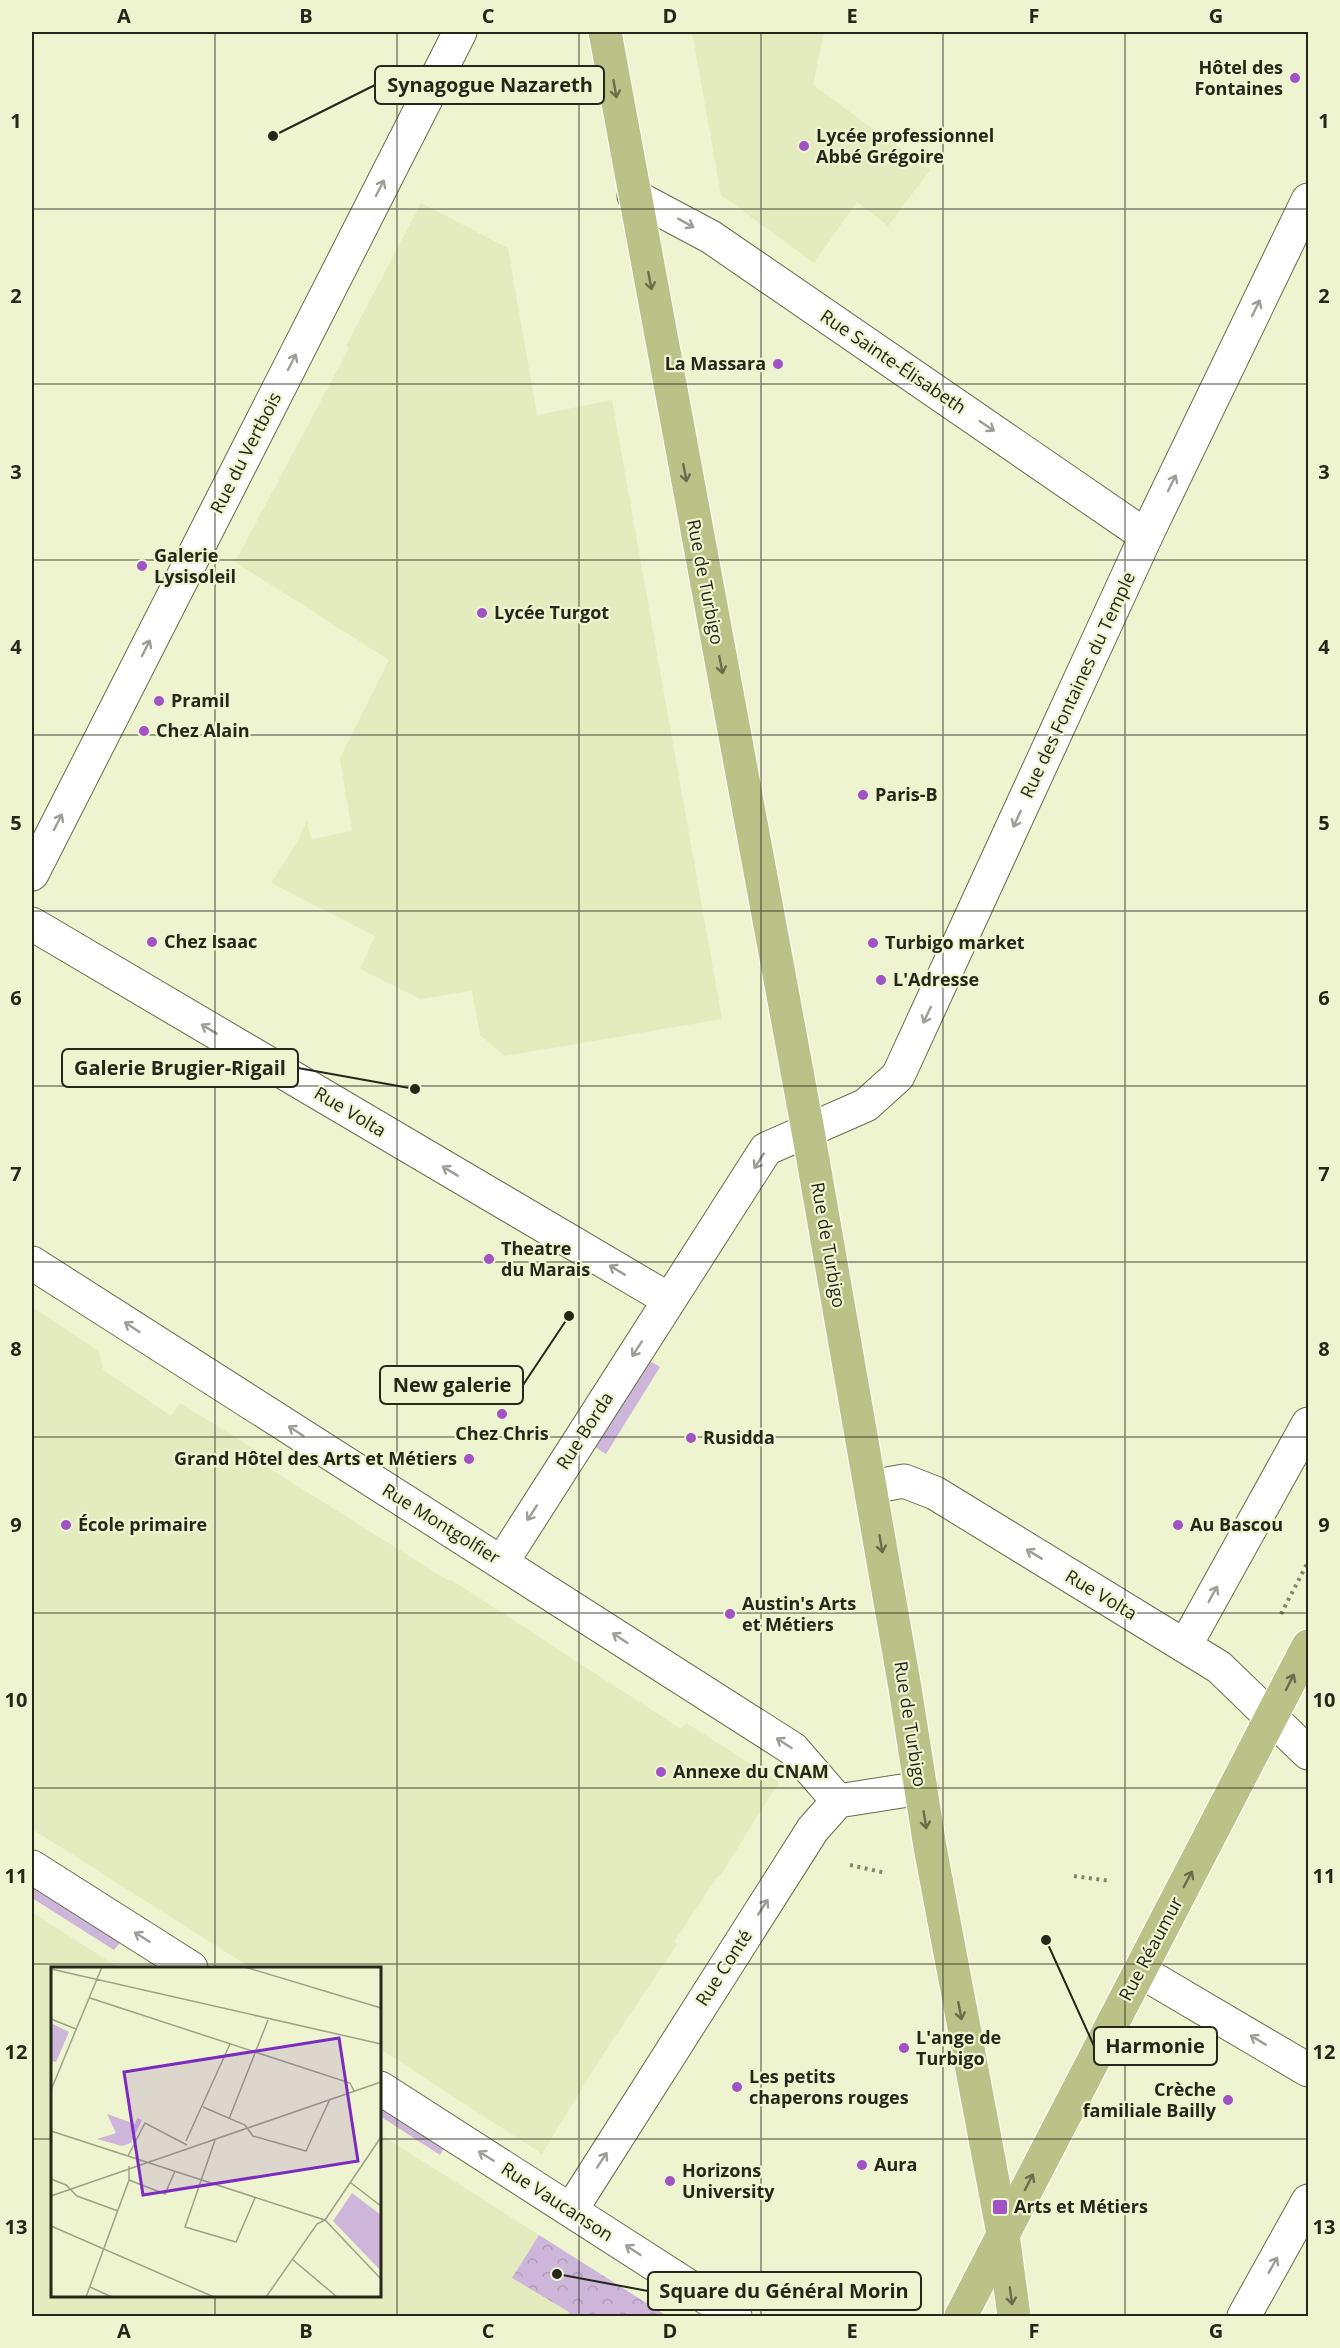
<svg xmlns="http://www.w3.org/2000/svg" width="1340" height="2348" font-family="'Open Sans',sans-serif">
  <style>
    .built { fill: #e4ecbf }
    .grass { fill: #cdb6da }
    .park { fill: url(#park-crowns) }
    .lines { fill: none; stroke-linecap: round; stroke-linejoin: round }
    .minor-casing { stroke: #676c4b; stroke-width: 35 }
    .major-casing { stroke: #fff; stroke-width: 35 }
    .path { stroke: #84886f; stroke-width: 4; stroke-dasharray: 3 4.5; stroke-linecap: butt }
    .minor { stroke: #fff; stroke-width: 33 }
    .major { stroke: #bbc288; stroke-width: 33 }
    .oneway { stroke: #686d4b }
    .oneway2 { stroke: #9d9e98 }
    .grid { fill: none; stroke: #252719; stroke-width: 1.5; stroke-opacity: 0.55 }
    .poi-dot { fill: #a153c5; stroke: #eef4cf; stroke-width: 2 }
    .labels { text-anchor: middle; stroke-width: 4.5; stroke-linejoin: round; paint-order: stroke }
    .poi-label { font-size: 18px; font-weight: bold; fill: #252719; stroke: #eef4cf; text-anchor: start }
    .street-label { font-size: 18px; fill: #252719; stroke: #eef4cf }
    .inset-road { fill: none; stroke: #9ea286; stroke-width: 1.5 }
    .view { fill: #7b2cbf; fill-opacity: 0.15; stroke: #7b2cbf; stroke-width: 3 }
    .inset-edge { fill: none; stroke: #252719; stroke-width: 3 }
    .leader { fill: none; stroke: #252719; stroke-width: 2 }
    .callout-dot { fill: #252719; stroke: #eef4cf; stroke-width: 2 }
    .callout { fill: #eef4cf; stroke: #252719; stroke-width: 2 }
    .callout-label { font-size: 20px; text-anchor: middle; font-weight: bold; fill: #252719 }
    .neatline { fill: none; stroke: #252719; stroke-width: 2 }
    .grid-label { font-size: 20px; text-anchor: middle; font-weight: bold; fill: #252719 }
  </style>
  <defs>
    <pattern id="park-crowns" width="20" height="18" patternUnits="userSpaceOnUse" patternTransform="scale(1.5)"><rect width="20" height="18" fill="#cdb6da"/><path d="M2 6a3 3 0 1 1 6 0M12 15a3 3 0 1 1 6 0" fill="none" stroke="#b09cba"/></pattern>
  </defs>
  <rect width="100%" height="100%" fill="#eef4cf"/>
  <g class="built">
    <path d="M 692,32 L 824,32 L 813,85 L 930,170 L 888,226 L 857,202 L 814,263 L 721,195 Z"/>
    <path d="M 421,203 L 508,248 L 537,415 L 612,400 L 722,1019 L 505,1056 L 480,1035 L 472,991 L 420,999 L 360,969 L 375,936 L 271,883 L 295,846 L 307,821 L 311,839 L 352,831 L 340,758 L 389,660 L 235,562 L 349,348 L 346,346 Z"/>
    <path d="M 32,1307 L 99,1351 L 103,1370 L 171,1416 L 180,1403 L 274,1461 L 269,1468 L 449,1581 L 450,1579 L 681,1729 L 686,1723 L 779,1782 L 720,1876 L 718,1876 L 674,1942 L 677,1944 L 600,2059 L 542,2154 L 380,2049 L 380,1968 L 251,1968 L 32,1829 Z"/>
    <path d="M 32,1912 L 119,1968 L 52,1968 L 52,2296 L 380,2296 L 380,2134 L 539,2235 L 512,2278 L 570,2312 L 567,2316 L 32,2316 Z"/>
  </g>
  <g class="grass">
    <path d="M 650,1361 L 660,1367 L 606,1454 L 595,1447 Z"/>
    <path d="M 32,1879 L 123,1939 L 114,1950 L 32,1898 Z"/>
    <path d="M 380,2094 L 448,2142 L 440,2155 L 380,2116 Z"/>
  </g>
  <path class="park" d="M 539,2235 L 667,2316 L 567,2316 L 569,2312 L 512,2278 Z"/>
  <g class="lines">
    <g class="minor-casing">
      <g id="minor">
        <path d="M 634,196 L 711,237 L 1146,536"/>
        <path d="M 32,874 L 460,32"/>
        <path d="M 32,924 L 668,1299"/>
        <path d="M 32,1263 L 793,1749 L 838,1801"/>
        <path d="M 871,1487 L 904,1481 L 935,1493 L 1219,1667 L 1308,1753"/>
        <path d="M 502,1562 L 766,1149 L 866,1105 L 898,1076 L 1146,536 L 1308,200"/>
        <path d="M 1185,1646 L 1308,1424"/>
        <path d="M 32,1867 L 191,1968"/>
        <path d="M 1140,1971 L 1308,2070"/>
        <path d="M 380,2088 L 735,2316"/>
        <path d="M 571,2210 L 813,1829 L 838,1801 L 921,1788"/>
        <path d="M 1244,2316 L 1308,2201"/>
      </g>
    </g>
    <g class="major-casing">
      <g id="major">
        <path d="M 605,32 L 808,1131 L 905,1688 L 930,1847 L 1003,2234 L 1014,2316"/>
        <path d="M 961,2316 L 1308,1646"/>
      </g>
    </g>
    <g class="path">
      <path d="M 1281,1614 L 1308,1562"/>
      <path d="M 850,1865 L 886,1873"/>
      <path d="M 1074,1876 L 1111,1881"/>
    </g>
    <use href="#minor" class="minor"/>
    <use href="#major" class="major"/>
  </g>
  <defs><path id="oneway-shaft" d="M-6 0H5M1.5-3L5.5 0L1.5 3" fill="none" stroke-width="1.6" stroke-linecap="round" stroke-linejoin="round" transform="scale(1.5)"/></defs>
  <g class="oneway">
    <use href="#oneway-shaft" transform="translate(615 89) rotate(80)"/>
    <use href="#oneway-shaft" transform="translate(650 281) rotate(79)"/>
    <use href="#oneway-shaft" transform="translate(685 473) rotate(79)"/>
    <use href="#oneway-shaft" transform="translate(721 665) rotate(79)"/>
    <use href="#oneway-shaft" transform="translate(881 1544) rotate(80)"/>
    <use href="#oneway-shaft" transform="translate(1290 1682) rotate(-63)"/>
    <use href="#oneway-shaft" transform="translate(925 1820) rotate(81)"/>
    <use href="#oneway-shaft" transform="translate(1188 1879) rotate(-62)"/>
    <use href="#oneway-shaft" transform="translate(960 2011) rotate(79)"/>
    <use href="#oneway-shaft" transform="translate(1029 2182) rotate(-63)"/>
    <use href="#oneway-shaft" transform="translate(1011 2296) rotate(82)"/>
  </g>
  <g class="oneway2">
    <use href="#oneway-shaft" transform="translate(380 188) rotate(-63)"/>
    <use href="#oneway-shaft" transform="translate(686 223) rotate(29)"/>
    <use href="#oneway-shaft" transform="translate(1256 308) rotate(-64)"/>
    <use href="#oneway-shaft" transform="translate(292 362) rotate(-63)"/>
    <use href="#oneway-shaft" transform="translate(987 426) rotate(34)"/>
    <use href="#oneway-shaft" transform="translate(1172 483) rotate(-64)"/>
    <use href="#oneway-shaft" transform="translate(146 648) rotate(-63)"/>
    <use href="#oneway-shaft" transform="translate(1017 819) rotate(115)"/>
    <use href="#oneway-shaft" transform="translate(58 822) rotate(-63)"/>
    <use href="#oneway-shaft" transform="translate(927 1015) rotate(115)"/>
    <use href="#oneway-shaft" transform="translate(209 1029) rotate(-149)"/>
    <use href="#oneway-shaft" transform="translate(759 1161) rotate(123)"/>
    <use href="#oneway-shaft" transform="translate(450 1171) rotate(-149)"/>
    <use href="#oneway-shaft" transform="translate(617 1270) rotate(-149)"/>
    <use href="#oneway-shaft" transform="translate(132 1327) rotate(-147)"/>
    <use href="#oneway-shaft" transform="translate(637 1349) rotate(123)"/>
    <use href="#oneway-shaft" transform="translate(296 1431) rotate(-147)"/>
    <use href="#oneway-shaft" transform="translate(532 1513) rotate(123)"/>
    <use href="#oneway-shaft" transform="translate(1034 1554) rotate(-149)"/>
    <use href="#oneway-shaft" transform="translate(1213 1594) rotate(-61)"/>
    <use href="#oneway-shaft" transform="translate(620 1638) rotate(-147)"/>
    <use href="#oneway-shaft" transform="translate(784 1743) rotate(-147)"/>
    <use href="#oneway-shaft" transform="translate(763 1907) rotate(-57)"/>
    <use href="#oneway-shaft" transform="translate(142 1937) rotate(-148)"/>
    <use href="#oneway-shaft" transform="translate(1258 2040) rotate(-149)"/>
    <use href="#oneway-shaft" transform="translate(486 2156) rotate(-148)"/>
    <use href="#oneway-shaft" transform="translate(602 2160) rotate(-57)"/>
    <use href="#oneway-shaft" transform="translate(633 2250) rotate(-147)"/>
    <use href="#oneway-shaft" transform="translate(1273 2265) rotate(-61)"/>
  </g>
  <path class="grid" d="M 215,32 L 215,1968M 397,32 L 397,2316M 579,32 L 579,2316M 761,32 L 761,2316M 943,32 L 943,2316M 1125,32 L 1125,2316M 32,209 L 1308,209M 32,384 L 1308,384M 32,560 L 1308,560M 32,735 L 1308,735M 32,911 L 1308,911M 32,1086 L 1308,1086M 32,1262 L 1308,1262M 32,1437 L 1308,1437M 32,1613 L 1308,1613M 32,1788 L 1308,1788M 32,1964 L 1308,1964M 32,2139 L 52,2139M 380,2139 L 1308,2139M 215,2296 L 215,2316"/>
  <g class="poi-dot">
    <circle cx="1295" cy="78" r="6"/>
    <circle cx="804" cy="146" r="6"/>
    <circle cx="778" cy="364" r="6"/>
    <circle cx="142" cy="566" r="6"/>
    <circle cx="482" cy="613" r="6"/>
    <circle cx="159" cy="701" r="6"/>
    <circle cx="144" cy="731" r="6"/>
    <circle cx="863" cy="795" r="6"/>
    <circle cx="152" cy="942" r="6"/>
    <circle cx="873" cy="943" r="6"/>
    <circle cx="881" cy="980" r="6"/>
    <circle cx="489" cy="1259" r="6"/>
    <circle cx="502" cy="1414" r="6"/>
    <circle cx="691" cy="1438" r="6"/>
    <circle cx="469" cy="1459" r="6"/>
    <circle cx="66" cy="1525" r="6"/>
    <circle cx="1178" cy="1525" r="6"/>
    <circle cx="730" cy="1614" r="6"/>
    <circle cx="661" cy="1772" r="6"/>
    <circle cx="904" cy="2048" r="6"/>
    <circle cx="737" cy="2087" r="6"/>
    <circle cx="1228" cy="2100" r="6"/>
    <circle cx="862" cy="2165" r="6"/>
    <circle cx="670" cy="2181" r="6"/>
    <rect x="992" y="2199" width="16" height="16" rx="3"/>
  </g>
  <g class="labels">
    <g class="poi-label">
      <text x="1283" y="74" text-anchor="end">Hôtel des<tspan x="1283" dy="21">Fontaines</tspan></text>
      <text x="816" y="142">Lycée professionnel<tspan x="816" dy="21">Abbé Grégoire</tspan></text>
      <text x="766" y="370" text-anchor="end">La Massara</text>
      <text x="154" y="562">Galerie<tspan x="154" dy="21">Lysisoleil</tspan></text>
      <text x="494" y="619">Lycée Turgot</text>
      <text x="171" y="707">Pramil</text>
      <text x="156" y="737">Chez Alain</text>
      <text x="875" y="801">Paris-B</text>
      <text x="164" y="948">Chez Isaac</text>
      <text x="885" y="949">Turbigo market</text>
      <text x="893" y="986">L'Adresse</text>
      <text x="501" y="1255">Theatre<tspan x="501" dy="21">du Marais</tspan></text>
      <text x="502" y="1440" text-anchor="middle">Chez Chris</text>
      <text x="703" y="1444">Rusidda</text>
      <text x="457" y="1465" text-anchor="end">Grand Hôtel des Arts et Métiers</text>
      <text x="78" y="1531">École primaire</text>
      <text x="1190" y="1531">Au Bascou</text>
      <text x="742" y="1610">Austin's Arts<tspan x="742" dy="21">et Métiers</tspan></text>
      <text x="673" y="1778">Annexe du CNAM</text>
      <text x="916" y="2044">L'ange de<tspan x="916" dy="21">Turbigo</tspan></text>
      <text x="749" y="2083">Les petits<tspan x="749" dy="21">chaperons rouges</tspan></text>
      <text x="1216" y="2096" text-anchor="end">Crèche<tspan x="1216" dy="21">familiale Bailly</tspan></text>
      <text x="874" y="2171">Aura</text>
      <text x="682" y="2177">Horizons<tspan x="682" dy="21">University</tspan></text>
      <text x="1014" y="2213">Arts et Métiers</text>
    </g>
    <g class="street-label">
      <text transform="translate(893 362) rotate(34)" y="6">Rue Sainte-Élisabeth</text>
      <text transform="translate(246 453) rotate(-63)" y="6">Rue du Vertbois</text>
      <text transform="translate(705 582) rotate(79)" y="6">Rue de Turbigo</text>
      <text transform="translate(1078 685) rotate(-65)" y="6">Rue des Fontaines du Temple</text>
      <text transform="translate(350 1112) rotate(31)" y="6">Rue Volta</text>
      <text transform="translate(828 1245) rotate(80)" y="6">Rue de Turbigo</text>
      <text transform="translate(585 1431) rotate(-57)" y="6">Rue Borda</text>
      <text transform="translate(441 1524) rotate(32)" y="6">Rue Montgolfier</text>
      <text transform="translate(1101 1595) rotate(31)" y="6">Rue Volta</text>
      <text transform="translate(910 1724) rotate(81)" y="6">Rue de Turbigo</text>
      <text transform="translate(1151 1949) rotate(-62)" y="6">Rue Réaumur</text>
      <text transform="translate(724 1968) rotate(-57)" y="6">Rue Conté</text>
      <text transform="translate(557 2202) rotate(33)" y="6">Rue Vaucanson</text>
    </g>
  </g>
  <g transform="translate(51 1967)">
    <rect width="330" height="330" fill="#eef4cf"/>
    <path d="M 0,56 L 18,65 L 5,95 L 0,94 ZM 56,147 L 84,157 L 86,151 L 91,153 L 80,176 L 71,179 L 46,172 L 65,166 ZM 301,226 L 330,248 L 330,304 L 282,254 Z" fill="#cdb6da"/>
    <path class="inset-road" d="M 194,0 L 330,41M 0,2 L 330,77M 39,31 L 299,116 L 303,124M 0,52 L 25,62M 0,123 L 51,0M 152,140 L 194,158 L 202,169 L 255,184 L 279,132M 178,152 L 217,53M 0,164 L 274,253 L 330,170M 164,173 L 134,260 L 185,275 L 204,231M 135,174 L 179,77M 77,189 L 94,156 L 136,178M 78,202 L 330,115M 0,212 L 15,218 L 26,229 L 67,244M 78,213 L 114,227 L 124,204M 300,216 L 330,239M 0,229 L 78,202M 0,259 L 163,330M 241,292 L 286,330M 39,320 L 61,330M 35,330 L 78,213 L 78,199M 215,330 L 266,257 L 274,253 L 330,312"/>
    <path class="view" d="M 288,71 L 307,194 L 92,228 L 73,105 Z"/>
    <rect width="330" height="330" class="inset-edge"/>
  </g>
  <path class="leader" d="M273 136L375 85M415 1089L298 1068M569 1316L523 1385M1046 1940L1094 2046M557 2274L648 2291"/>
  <g class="callout-dot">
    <circle cx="273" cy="136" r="6"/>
    <circle cx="415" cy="1089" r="6"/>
    <circle cx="569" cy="1316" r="6"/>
    <circle cx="1046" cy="1940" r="6"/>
    <circle cx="557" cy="2274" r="6"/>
  </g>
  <g class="callout">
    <rect x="375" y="66" width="229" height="38" rx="6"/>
    <rect x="62" y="1049" width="236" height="38" rx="6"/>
    <rect x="380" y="1366" width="143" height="38" rx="6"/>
    <rect x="1094" y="2027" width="123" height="38" rx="6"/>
    <rect x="648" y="2272" width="273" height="38" rx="6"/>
  </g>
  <g class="callout-label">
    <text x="490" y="92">Synagogue Nazareth</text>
    <text x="180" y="1075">Galerie Brugier-Rigail</text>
    <text x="452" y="1392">New galerie</text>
    <text x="1155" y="2053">Harmonie</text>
    <text x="784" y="2298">Square du Général Morin</text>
  </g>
  <rect width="1340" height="2348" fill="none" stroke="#eef4cf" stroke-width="66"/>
  <rect x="33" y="33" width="1274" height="2282" class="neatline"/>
  <g class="grid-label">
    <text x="124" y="23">A</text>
    <text x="306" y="23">B</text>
    <text x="488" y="23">C</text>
    <text x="670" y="23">D</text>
    <text x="852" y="23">E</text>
    <text x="1034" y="23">F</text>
    <text x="1216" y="23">G</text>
    <text x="16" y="128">1</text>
    <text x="1324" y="128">1</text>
    <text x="16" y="303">2</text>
    <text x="1324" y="303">2</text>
    <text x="16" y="479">3</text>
    <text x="1324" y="479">3</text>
    <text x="16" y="654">4</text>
    <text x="1324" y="654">4</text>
    <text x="16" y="830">5</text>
    <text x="1324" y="830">5</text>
    <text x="16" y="1005">6</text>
    <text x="1324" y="1005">6</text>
    <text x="16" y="1181">7</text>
    <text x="1324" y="1181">7</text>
    <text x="16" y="1356">8</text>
    <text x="1324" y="1356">8</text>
    <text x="16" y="1532">9</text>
    <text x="1324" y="1532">9</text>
    <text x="16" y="1707">10</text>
    <text x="1324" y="1707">10</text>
    <text x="16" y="1883">11</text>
    <text x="1324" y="1883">11</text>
    <text x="16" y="2059">12</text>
    <text x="1324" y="2059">12</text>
    <text x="16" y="2234">13</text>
    <text x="1324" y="2234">13</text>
    <text x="124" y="2338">A</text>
    <text x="306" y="2338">B</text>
    <text x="488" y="2338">C</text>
    <text x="670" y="2338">D</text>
    <text x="852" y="2338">E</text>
    <text x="1034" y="2338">F</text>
    <text x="1216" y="2338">G</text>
  </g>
</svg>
